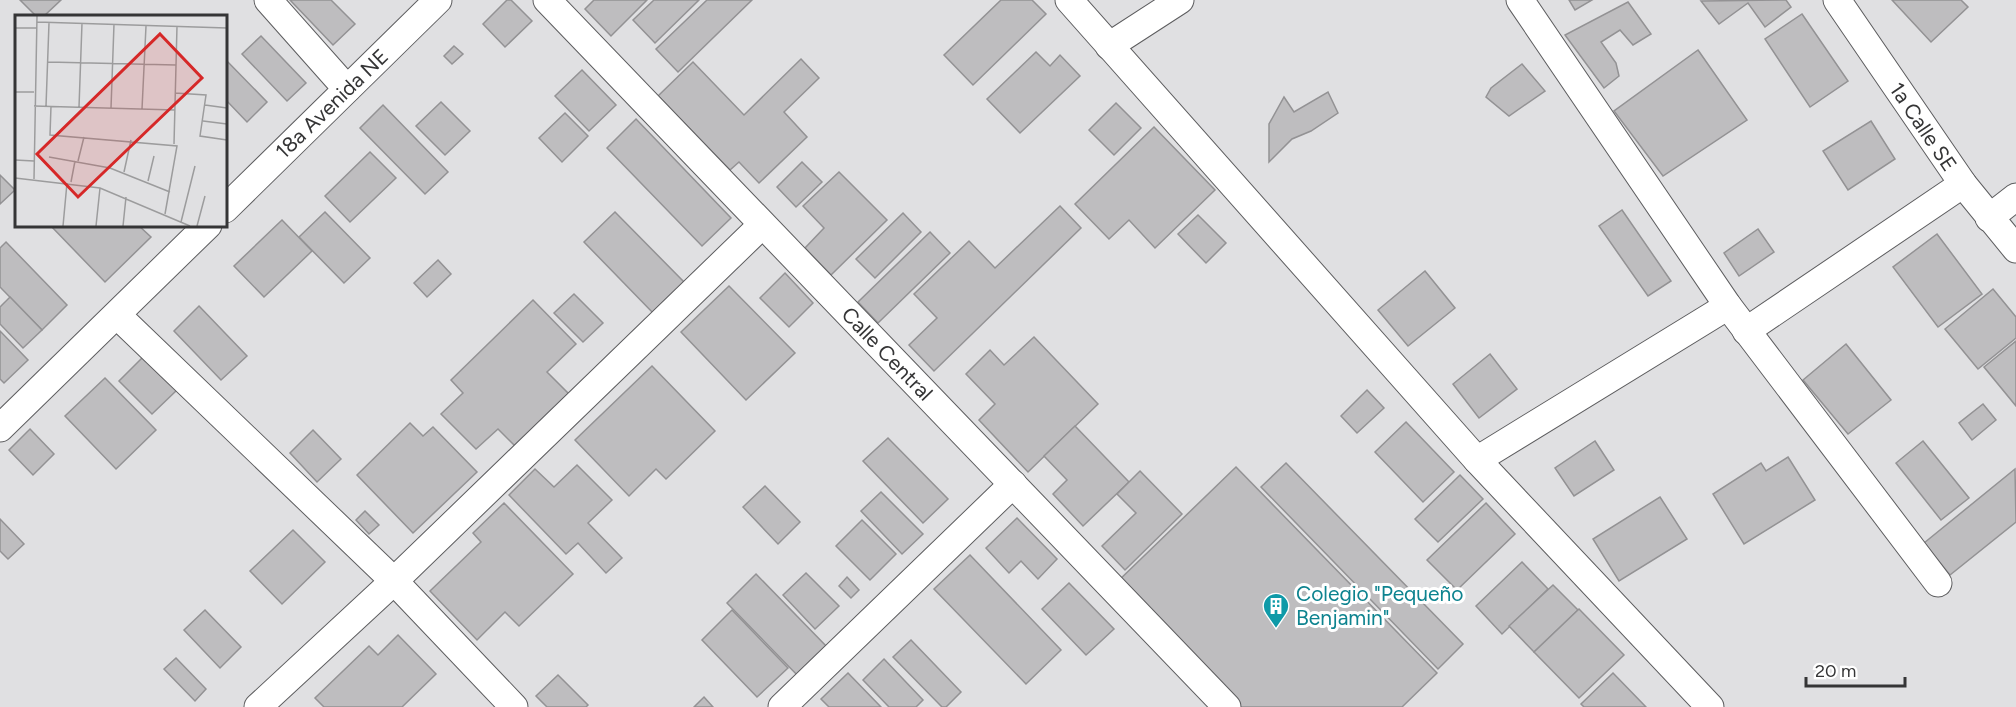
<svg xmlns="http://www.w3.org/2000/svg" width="2016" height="707" font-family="Figtree,sans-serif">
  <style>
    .building { fill: #bebdbf; stroke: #939294; stroke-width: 1.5 }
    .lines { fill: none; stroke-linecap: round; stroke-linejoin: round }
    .street-casing { stroke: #5d5d5f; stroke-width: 29 }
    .street { stroke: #fff; stroke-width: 27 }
    .labels { text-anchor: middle; stroke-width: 6; stroke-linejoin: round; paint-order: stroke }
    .street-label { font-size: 21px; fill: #353536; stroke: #fff }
    .culture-label { font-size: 21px; fill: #0d838f; stroke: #fff; text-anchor: start }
    .inset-road { fill: none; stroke: #9c9c9d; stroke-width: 1.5 }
    .view { fill: #d62828; fill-opacity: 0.15; stroke: #d62828; stroke-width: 3 }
    .inset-edge { fill: none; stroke: #353536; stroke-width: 3 }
  </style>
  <rect width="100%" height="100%" fill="#e0e0e2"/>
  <g class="building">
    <path d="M 20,0 L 61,0 L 44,16 L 36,16 Z"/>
    <path d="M 290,0 L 331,0 L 355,24 L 333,45 Z"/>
    <path d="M 507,0 L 511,0 L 532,21 L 505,47 L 483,24 Z"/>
    <path d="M 594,0 L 647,0 L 611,36 L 585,9 Z"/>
    <path d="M 654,0 L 699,0 L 655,43 L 633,20 Z"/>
    <path d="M 707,0 L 752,0 L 678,72 L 656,49 Z"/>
    <path d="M 1001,0 L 1032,0 L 1046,14 L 973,85 L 944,55 Z"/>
    <path d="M 1569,0 L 1592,0 L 1575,10 Z"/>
    <path d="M 1786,0 L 1791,7 L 1765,27 L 1748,3 L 1719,24 L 1701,1 Z"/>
    <path d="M 1892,0 L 1961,0 L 1968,7 L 1931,42 Z"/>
    <path d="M 1628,2 L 1651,34 L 1633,45 L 1620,30 L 1601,42 L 1616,63 L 1619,76 L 1604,88 L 1565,35 Z"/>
    <path d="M 1802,14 L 1848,81 L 1810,107 L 1765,39 Z"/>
    <path d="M 261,36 L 306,83 L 287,101 L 242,54 Z"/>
    <path d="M 454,46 L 463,54 L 452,64 L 444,56 Z"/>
    <path d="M 1698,50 L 1747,120 L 1663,176 L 1614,111 Z"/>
    <path d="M 1036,52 L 1050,66 L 1060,55 L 1080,76 L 1020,133 L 987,99 Z"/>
    <path d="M 225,59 L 267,102 L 247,122 L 225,99 Z"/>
    <path d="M 801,59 L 819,78 L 784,112 L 807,137 L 759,183 L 739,162 L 730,170 L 658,96 L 693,62 L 744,115 Z"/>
    <path d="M 1522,64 L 1545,91 L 1509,116 L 1486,97 L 1491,88 Z"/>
    <path d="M 582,70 L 616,105 L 589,131 L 555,96 Z"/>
    <path d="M 1328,92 L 1338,113 L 1311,131 L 1292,139 L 1269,162 L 1269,124 L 1284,97 L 1294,112 Z"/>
    <path d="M 441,102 L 470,131 L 445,155 L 416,126 Z"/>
    <path d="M 1116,103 L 1141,128 L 1114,155 L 1089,130 Z"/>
    <path d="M 383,105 L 448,172 L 425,194 L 360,128 Z"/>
    <path d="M 565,113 L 588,136 L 562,162 L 539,138 Z"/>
    <path d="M 636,119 L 731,218 L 702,246 L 607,148 Z"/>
    <path d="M 1871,121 L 1895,159 L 1848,190 L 1823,151 Z"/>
    <path d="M 1154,127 L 1215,190 L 1155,248 L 1129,220 L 1109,239 L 1075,204 Z"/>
    <path d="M 370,152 L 396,178 L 350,222 L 325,196 Z"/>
    <path d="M 802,162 L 822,182 L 796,207 L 777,187 Z"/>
    <path d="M 839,172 L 887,220 L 831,275 L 805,248 L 824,228 L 803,206 Z"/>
    <path d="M 0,175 L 15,190 L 0,204 Z"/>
    <path d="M 1060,206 L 1081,228 L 934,371 L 909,345 L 937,318 L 914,294 L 969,241 L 995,268 Z"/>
    <path d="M 1622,210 L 1671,281 L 1648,296 L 1599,226 Z"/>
    <path d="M 325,212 L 370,258 L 344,283 L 299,237 Z"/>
    <path d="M 615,212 L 686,284 L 654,314 L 584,242 Z"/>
    <path d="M 903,213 L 921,232 L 875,278 L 856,259 Z"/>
    <path d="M 1198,215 L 1226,243 L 1206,263 L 1178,234 Z"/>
    <path d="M 282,220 L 312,251 L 264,297 L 234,266 Z"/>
    <path d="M 50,225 L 138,225 L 151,237 L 105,282 Z"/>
    <path d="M 1758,229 L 1774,252 L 1739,276 L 1724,253 Z"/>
    <path d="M 930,232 L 950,253 L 878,323 L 858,302 Z"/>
    <path d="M 1937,234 L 1982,294 L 1938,327 L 1893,267 Z"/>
    <path d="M 6,242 L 67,305 L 42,330 L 0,287 L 0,248 Z"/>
    <path d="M 438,260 L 451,274 L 427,297 L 414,283 Z"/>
    <path d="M 1425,271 L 1455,308 L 1408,346 L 1378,310 Z"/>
    <path d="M 785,273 L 813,303 L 789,327 L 760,298 Z"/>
    <path d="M 729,286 L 795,353 L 746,400 L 681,332 Z"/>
    <path d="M 1993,289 L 2016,317 L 2016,338 L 1978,369 L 1945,329 Z"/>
    <path d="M 574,294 L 603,323 L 583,342 L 554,313 Z"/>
    <path d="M 10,297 L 42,330 L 23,348 L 0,324 L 0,307 Z"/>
    <path d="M 533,300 L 576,344 L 547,372 L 569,394 L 515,446 L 498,429 L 476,449 L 441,414 L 463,393 L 451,380 Z"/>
    <path d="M 199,306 L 247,356 L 221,380 L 174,331 Z"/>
    <path d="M 0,331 L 28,360 L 4,383 L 0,379 Z"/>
    <path d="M 1034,337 L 1098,404 L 1028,472 L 979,420 L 995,404 L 966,374 L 990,350 L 1004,365 Z"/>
    <path d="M 2016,341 L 2016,406 L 1984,367 Z"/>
    <path d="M 1846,344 L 1891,400 L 1848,434 L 1803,380 Z"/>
    <path d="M 1490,354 L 1517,389 L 1479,418 L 1453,384 Z"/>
    <path d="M 144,356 L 177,390 L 152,414 L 119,381 Z"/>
    <path d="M 652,366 L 715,431 L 666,479 L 656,469 L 629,496 L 575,440 Z"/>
    <path d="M 105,378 L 156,430 L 116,469 L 65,416 Z"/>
    <path d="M 1367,390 L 1384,408 L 1357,433 L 1341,416 Z"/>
    <path d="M 1983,404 L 1996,420 L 1972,440 L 1959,423 Z"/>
    <path d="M 1406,422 L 1454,472 L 1423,502 L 1375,452 Z"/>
    <path d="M 410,423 L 423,436 L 433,427 L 477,472 L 413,533 L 357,475 Z"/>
    <path d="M 1075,426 L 1129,482 L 1083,526 L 1053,494 L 1067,480 L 1044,456 Z"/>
    <path d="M 30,429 L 54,454 L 33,475 L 9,450 Z"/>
    <path d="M 313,430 L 341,459 L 317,482 L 290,453 Z"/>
    <path d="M 888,438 L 948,499 L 923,523 L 863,461 Z"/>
    <path d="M 1595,441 L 1614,470 L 1574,496 L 1555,468 Z"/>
    <path d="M 1923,441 L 1969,498 L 1941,520 L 1896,463 Z"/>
    <path d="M 1788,457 L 1815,500 L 1744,544 L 1713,494 L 1761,463 L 1766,471 Z"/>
    <path d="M 1286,463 L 1463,644 L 1438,669 L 1261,487 Z"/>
    <path d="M 577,465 L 612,500 L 588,523 L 622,558 L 606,573 L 578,543 L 566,554 L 509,495 L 535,469 L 554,487 Z"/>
    <path d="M 1236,467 L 1437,673 L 1402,707 L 1232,707 L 1114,585 Z"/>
    <path d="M 2015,469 L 2016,522 L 1950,575 L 1924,543 Z"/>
    <path d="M 1140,471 L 1182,514 L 1125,570 L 1102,546 L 1136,513 L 1117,494 Z"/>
    <path d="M 1460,475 L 1483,499 L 1438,542 L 1415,519 Z"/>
    <path d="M 765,486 L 800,522 L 778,544 L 743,507 Z"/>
    <path d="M 881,492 L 923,534 L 902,554 L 861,511 Z"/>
    <path d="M 1660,497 L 1687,539 L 1619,581 L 1593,539 Z"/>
    <path d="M 504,503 L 573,574 L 519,626 L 505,612 L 477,640 L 430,591 L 481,542 L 473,533 Z"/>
    <path d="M 1486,503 L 1515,534 L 1457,590 L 1427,560 Z"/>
    <path d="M 365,511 L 379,525 L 369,534 L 356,520 Z"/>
    <path d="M 1017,518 L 1057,559 L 1038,579 L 1021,561 L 1009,573 L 986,548 Z"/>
    <path d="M 0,519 L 24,544 L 8,559 L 0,551 Z"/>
    <path d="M 862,520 L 896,554 L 870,580 L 836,546 Z"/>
    <path d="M 293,530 L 325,562 L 282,604 L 250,571 Z"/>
    <path d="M 970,555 L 1061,650 L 1026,684 L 934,589 Z"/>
    <path d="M 1522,562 L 1548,589 L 1502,634 L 1476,606 Z"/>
    <path d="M 806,573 L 839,606 L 815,629 L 783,595 Z"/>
    <path d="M 756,574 L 829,649 L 800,678 L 727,603 Z"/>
    <path d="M 847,577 L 859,590 L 851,598 L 839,586 Z"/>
    <path d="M 1069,583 L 1114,629 L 1086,655 L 1042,609 Z"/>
    <path d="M 1553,585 L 1578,610 L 1534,652 L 1509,626 Z"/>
    <path d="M 1579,609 L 1624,655 L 1579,698 L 1534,652 Z"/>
    <path d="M 205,610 L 241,647 L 220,668 L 184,630 Z"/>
    <path d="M 732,610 L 788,668 L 757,697 L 702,640 Z"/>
    <path d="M 398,635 L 436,674 L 402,707 L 324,707 L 315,698 L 369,646 L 378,655 Z"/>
    <path d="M 911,640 L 961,692 L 946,707 L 942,707 L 893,657 Z"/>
    <path d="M 176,658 L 206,689 L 195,701 L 164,669 Z"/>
    <path d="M 884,659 L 923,700 L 916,707 L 889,707 L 863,680 Z"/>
    <path d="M 848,673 L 881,707 L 829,707 L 821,699 Z"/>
    <path d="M 1613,673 L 1646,707 L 1584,707 L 1581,704 Z"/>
    <path d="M 558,675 L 588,705 L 586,707 L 547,707 L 536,696 Z"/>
    <path d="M 704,697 L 713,707 L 694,707 Z"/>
  </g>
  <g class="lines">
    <g class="street-casing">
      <g id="street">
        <path d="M 268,0 L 347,89"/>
        <path d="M 547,0 L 1227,707"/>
        <path d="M 1069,0 L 1477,460 L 1710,707"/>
        <path d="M 1520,0 L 1728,306 L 1938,583"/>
        <path d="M 1837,0 L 1963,184 L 2016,249"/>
        <path d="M 1109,46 L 1180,0"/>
        <path d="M 225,209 L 438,0"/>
        <path d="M 1989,218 L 2016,197"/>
        <path d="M 117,315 L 394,581 L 514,707"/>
        <path d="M 1746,331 L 1963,184"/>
        <path d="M 0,428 L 208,225"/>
        <path d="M 1477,460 L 1728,306"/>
        <path d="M 258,707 L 394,581 L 762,225"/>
        <path d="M 782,707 L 1013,484"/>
      </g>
    </g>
    <use href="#street" class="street"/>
  </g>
  <defs>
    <g id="building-pin" transform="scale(1.35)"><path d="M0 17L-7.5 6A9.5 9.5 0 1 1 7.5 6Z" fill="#0f9aa8" stroke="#fff"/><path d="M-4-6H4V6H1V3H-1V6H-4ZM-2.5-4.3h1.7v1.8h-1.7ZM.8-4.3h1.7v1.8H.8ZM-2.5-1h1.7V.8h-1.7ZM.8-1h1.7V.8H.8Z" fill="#fff"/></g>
  </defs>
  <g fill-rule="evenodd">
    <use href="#building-pin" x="1276" y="606"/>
  </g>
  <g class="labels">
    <g class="street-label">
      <text transform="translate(332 104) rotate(-44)" y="7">18a Avenida NE</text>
      <text transform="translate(1923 127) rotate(56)" y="7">1a Calle SE</text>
      <text transform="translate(887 354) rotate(46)" y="7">Calle Central</text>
    </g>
    <g class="culture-label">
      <text x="1296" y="601">Colegio "Pequeño<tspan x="1296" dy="24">Benjamin"</tspan></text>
    </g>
  </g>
  <g transform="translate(15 15)">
    <rect width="212" height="212" fill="#e0e0e2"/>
    <path class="inset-road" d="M 22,7 L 212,13M 0,13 L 22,13M 0,20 L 0,1M 33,47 L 161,50M 0,77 L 19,77M 160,78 L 191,80 L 185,121 L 212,125M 190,90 L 212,93M 19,91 L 160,95M 31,91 L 34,8M 36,91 L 35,120 L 162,131 L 150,199M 64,92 L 67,8M 96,93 L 99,9M 127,94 L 131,11M 188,106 L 212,109M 159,129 L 162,11M 34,142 L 95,153 L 155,177M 0,145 L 19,146M 63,146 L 69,122M 109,157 L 116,125M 0,163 L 85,173 L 175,211M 19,164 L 22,1M 133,166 L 139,141M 56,167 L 60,146M 166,207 L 180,151M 48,211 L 52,168M 81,211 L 85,173M 108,211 L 111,182M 182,211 L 190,181"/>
    <path class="view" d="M 145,19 L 187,63 L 63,182 L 22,139 Z"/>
    <rect width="212" height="212" class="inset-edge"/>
  </g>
  <path d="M1806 677v9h99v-9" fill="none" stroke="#353536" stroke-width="3"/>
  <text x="1815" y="677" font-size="18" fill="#353536" stroke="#ffffff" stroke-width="4.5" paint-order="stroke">20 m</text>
</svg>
